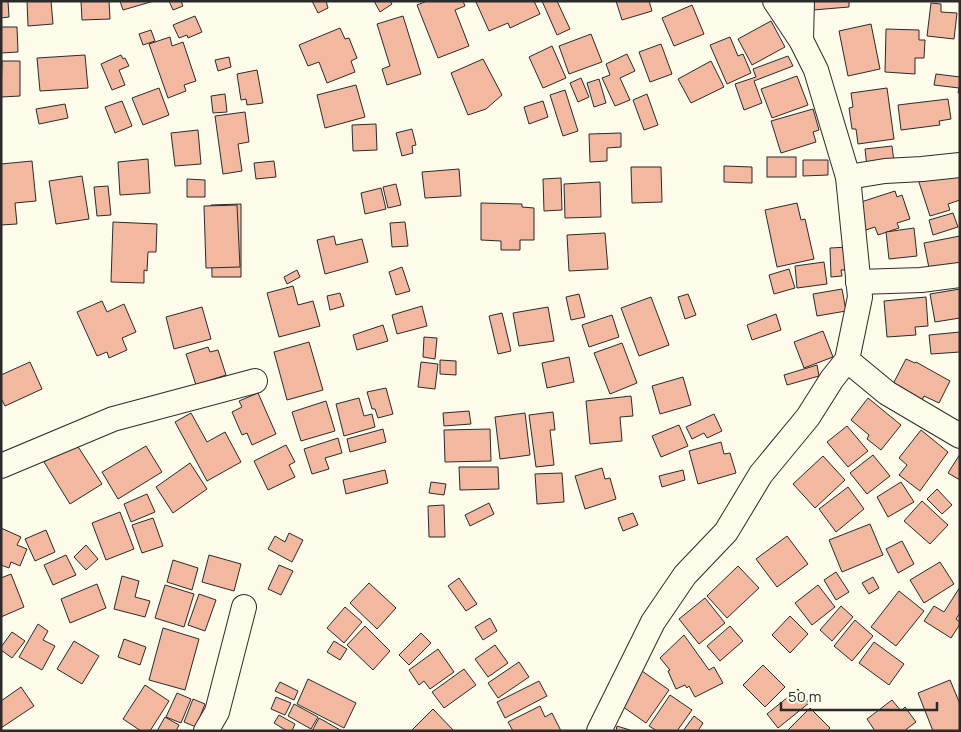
<svg xmlns="http://www.w3.org/2000/svg" width="961" height="732" font-family="Manrope,sans-serif">
  <style>
    .building { fill: #f2b8a0; stroke: #2b2b2b }
    .lines { fill: none; stroke-linecap: round; stroke-linejoin: round }
    .minor-casing { stroke: #2b2b2b; stroke-width: 26 }
    .minor { stroke: #fdfbea; stroke-width: 24 }
  </style>
  <rect width="100%" height="100%" fill="#fdfbea"/>
  <g class="building">
    <path d="M 1,1 L 8,1 L 9,17 L 1,18 Z"/>
    <path d="M 27,1 L 51,1 L 53,24 L 28,26 Z"/>
    <path d="M 81,1 L 109,1 L 110,19 L 82,20 Z"/>
    <path d="M 120,1 L 154,1 L 123,10 Z"/>
    <path d="M 169,1 L 181,1 L 183,6 L 173,10 Z"/>
    <path d="M 312,1 L 326,1 L 328,8 L 318,13 Z"/>
    <path d="M 374,1 L 390,1 L 392,4 L 380,12 Z"/>
    <path d="M 427,1 L 463,1 L 465,6 L 455,10 L 469,46 L 438,58 L 417,5 Z"/>
    <path d="M 477,1 L 534,1 L 540,14 L 510,28 L 508,23 L 489,31 L 476,2 Z"/>
    <path d="M 542,1 L 557,1 L 570,29 L 557,35 Z"/>
    <path d="M 616,1 L 649,1 L 652,11 L 622,20 Z"/>
    <path d="M 813,1 L 849,1 L 849,7 L 813,10 Z"/>
    <path d="M 931,3 L 941,4 L 941,12 L 957,13 L 954,39 L 927,36 Z"/>
    <path d="M 692,5 L 704,34 L 674,46 L 662,18 Z"/>
    <path d="M 195,16 L 202,32 L 188,38 L 187,35 L 179,38 L 173,25 Z"/>
    <path d="M 403,16 L 421,74 L 387,85 L 382,69 L 390,66 L 377,24 Z"/>
    <path d="M 771,21 L 785,47 L 752,65 L 738,39 Z"/>
    <path d="M 871,24 L 880,69 L 848,76 L 839,31 Z"/>
    <path d="M 1,27 L 17,27 L 18,52 L 1,53 Z"/>
    <path d="M 340,28 L 345,39 L 349,38 L 357,58 L 351,61 L 355,72 L 327,83 L 319,62 L 308,66 L 299,45 Z"/>
    <path d="M 886,29 L 919,30 L 919,40 L 925,40 L 924,58 L 915,58 L 915,74 L 885,72 Z"/>
    <path d="M 151,30 L 155,41 L 143,45 L 139,34 Z"/>
    <path d="M 591,34 L 602,62 L 569,74 L 559,46 Z"/>
    <path d="M 170,37 L 172,46 L 183,42 L 196,81 L 184,85 L 186,91 L 168,98 L 149,44 Z"/>
    <path d="M 730,37 L 738,56 L 743,54 L 751,73 L 727,84 L 710,45 Z"/>
    <path d="M 661,44 L 672,74 L 650,82 L 639,52 Z"/>
    <path d="M 552,46 L 566,78 L 543,88 L 529,57 Z"/>
    <path d="M 627,54 L 635,71 L 620,78 L 630,100 L 615,106 L 602,78 L 610,75 L 606,64 Z"/>
    <path d="M 85,55 L 88,88 L 40,91 L 37,58 Z"/>
    <path d="M 121,55 L 123,59 L 125,58 L 129,66 L 119,70 L 125,85 L 112,90 L 101,64 Z"/>
    <path d="M 788,56 L 793,66 L 754,81 L 762,103 L 744,110 L 735,84 L 756,77 L 753,69 Z"/>
    <path d="M 229,57 L 231,67 L 218,71 L 215,60 Z"/>
    <path d="M 483,59 L 502,95 L 486,109 L 468,115 L 451,73 Z"/>
    <path d="M 2,61 L 20,61 L 20,96 L 1,97 Z"/>
    <path d="M 711,61 L 724,87 L 691,103 L 678,79 Z"/>
    <path d="M 257,70 L 263,103 L 247,105 L 246,99 L 241,100 L 237,74 Z"/>
    <path d="M 936,74 L 960,77 L 960,93 L 958,93 L 959,88 L 934,85 Z"/>
    <path d="M 797,76 L 808,105 L 772,118 L 761,89 Z"/>
    <path d="M 581,78 L 589,97 L 578,102 L 570,83 Z"/>
    <path d="M 599,79 L 606,103 L 594,107 L 587,83 Z"/>
    <path d="M 356,85 L 365,117 L 325,128 L 317,95 Z"/>
    <path d="M 159,88 L 169,115 L 143,125 L 132,98 Z"/>
    <path d="M 887,88 L 894,139 L 858,144 L 856,129 L 852,129 L 849,108 L 853,107 L 851,93 Z"/>
    <path d="M 565,90 L 578,131 L 563,136 L 550,95 Z"/>
    <path d="M 225,94 L 227,112 L 213,113 L 211,96 Z"/>
    <path d="M 647,94 L 658,125 L 644,130 L 633,100 Z"/>
    <path d="M 948,99 L 951,119 L 939,121 L 940,125 L 901,130 L 898,105 Z"/>
    <path d="M 122,101 L 132,126 L 115,133 L 105,107 Z"/>
    <path d="M 543,101 L 548,117 L 529,124 L 524,107 Z"/>
    <path d="M 65,104 L 68,118 L 39,124 L 36,109 Z"/>
    <path d="M 813,109 L 819,130 L 813,132 L 816,142 L 781,153 L 771,121 Z"/>
    <path d="M 245,112 L 249,142 L 238,144 L 242,171 L 223,174 L 215,116 Z"/>
    <path d="M 376,124 L 377,150 L 353,151 L 352,125 Z"/>
    <path d="M 412,129 L 416,145 L 412,146 L 413,153 L 402,156 L 396,133 Z"/>
    <path d="M 198,130 L 201,164 L 175,166 L 171,133 Z"/>
    <path d="M 621,133 L 621,147 L 607,148 L 607,161 L 590,162 L 589,134 Z"/>
    <path d="M 892,146 L 894,162 L 869,185 L 865,149 Z"/>
    <rect x="767" y="157" width="29" height="20"/>
    <path d="M 148,159 L 150,193 L 120,195 L 118,162 Z"/>
    <path d="M 803,160 L 828,160 L 828,175 L 803,176 Z"/>
    <path d="M 32,161 L 36,201 L 15,203 L 17,224 L 1,225 L 1,164 Z"/>
    <path d="M 274,161 L 276,177 L 256,179 L 254,163 Z"/>
    <path d="M 913,164 L 960,176 L 960,200 L 948,204 L 950,210 L 930,216 Z"/>
    <path d="M 724,166 L 752,167 L 752,183 L 724,182 Z"/>
    <path d="M 631,167 L 661,167 L 662,202 L 632,203 Z"/>
    <path d="M 459,169 L 461,196 L 425,198 L 422,172 Z"/>
    <path d="M 82,176 L 89,219 L 56,224 L 49,181 Z"/>
    <path d="M 561,178 L 562,210 L 544,211 L 543,179 Z"/>
    <path d="M 187,179 L 205,180 L 205,197 L 187,197 Z"/>
    <path d="M 600,182 L 601,217 L 565,218 L 564,184 Z"/>
    <path d="M 396,184 L 401,205 L 388,208 L 383,187 Z"/>
    <path d="M 108,186 L 111,215 L 97,216 L 94,187 Z"/>
    <path d="M 381,188 L 386,209 L 365,214 L 361,193 Z"/>
    <path d="M 895,191 L 897,197 L 902,195 L 910,219 L 897,223 L 899,228 L 878,235 L 875,227 L 866,230 L 858,203 Z"/>
    <path d="M 481,203 L 522,204 L 522,207 L 534,208 L 534,240 L 520,240 L 520,250 L 501,250 L 501,241 L 481,240 Z"/>
    <path d="M 797,203 L 801,220 L 805,219 L 814,259 L 777,267 L 765,210 Z"/>
    <path d="M 241,204 L 241,277 L 212,277 L 211,205 Z"/>
    <path d="M 237,205 L 240,267 L 206,268 L 204,206 Z"/>
    <path d="M 953,213 L 958,227 L 933,235 L 929,220 Z"/>
    <path d="M 113,222 L 157,224 L 156,252 L 148,252 L 147,271 L 144,270 L 144,283 L 111,282 Z"/>
    <path d="M 405,222 L 408,246 L 392,247 L 390,223 Z"/>
    <path d="M 914,228 L 917,256 L 889,259 L 886,232 Z"/>
    <path d="M 605,233 L 608,269 L 569,271 L 567,235 Z"/>
    <path d="M 334,236 L 336,245 L 362,239 L 368,262 L 325,274 L 317,240 Z"/>
    <path d="M 960,236 L 960,263 L 929,268 L 924,243 Z"/>
    <path d="M 848,247 L 849,270 L 841,270 L 842,276 L 831,277 L 830,248 Z"/>
    <path d="M 824,262 L 827,284 L 797,288 L 795,266 Z"/>
    <path d="M 402,267 L 410,291 L 396,295 L 389,272 Z"/>
    <path d="M 789,269 L 795,288 L 774,294 L 769,275 Z"/>
    <path d="M 297,270 L 300,277 L 287,284 L 284,277 Z"/>
    <path d="M 293,286 L 298,305 L 313,301 L 320,326 L 279,337 L 267,293 Z"/>
    <path d="M 842,289 L 846,311 L 817,316 L 813,294 Z"/>
    <path d="M 960,289 L 960,318 L 935,322 L 930,294 Z"/>
    <path d="M 340,293 L 344,306 L 330,310 L 327,296 Z"/>
    <path d="M 579,294 L 585,317 L 571,320 L 566,297 Z"/>
    <path d="M 688,294 L 696,315 L 685,319 L 678,297 Z"/>
    <path d="M 651,297 L 669,345 L 639,356 L 621,308 Z"/>
    <path d="M 926,297 L 928,326 L 915,327 L 916,335 L 887,337 L 884,301 Z"/>
    <path d="M 102,301 L 107,312 L 124,304 L 136,332 L 122,338 L 127,350 L 109,358 L 107,352 L 97,356 L 77,312 Z"/>
    <path d="M 422,306 L 427,326 L 397,334 L 392,315 Z"/>
    <path d="M 202,307 L 211,339 L 174,349 L 166,317 Z"/>
    <path d="M 548,307 L 554,341 L 519,346 L 513,313 Z"/>
    <path d="M 502,313 L 511,351 L 498,354 L 489,316 Z"/>
    <path d="M 776,314 L 781,330 L 752,340 L 747,325 Z"/>
    <path d="M 612,315 L 619,337 L 589,347 L 582,325 Z"/>
    <path d="M 383,325 L 388,341 L 357,350 L 353,335 Z"/>
    <path d="M 823,331 L 833,357 L 804,368 L 794,342 Z"/>
    <path d="M 960,332 L 960,352 L 931,354 L 929,335 Z"/>
    <path d="M 424,337 L 437,338 L 435,359 L 423,357 Z"/>
    <path d="M 309,342 L 323,390 L 287,400 L 274,352 Z"/>
    <path d="M 622,343 L 637,383 L 610,394 L 594,353 Z"/>
    <path d="M 208,347 L 210,352 L 218,350 L 226,375 L 196,385 L 186,354 Z"/>
    <path d="M 569,357 L 574,382 L 547,388 L 542,363 Z"/>
    <path d="M 906,359 L 915,363 L 916,362 L 950,381 L 939,403 L 924,396 L 920,404 L 893,384 Z"/>
    <path d="M 440,360 L 456,361 L 456,375 L 440,374 Z"/>
    <path d="M 30,362 L 42,389 L 5,406 L 1,398 L 1,375 Z"/>
    <path d="M 421,362 L 438,364 L 435,389 L 418,387 Z"/>
    <path d="M 817,365 L 819,376 L 787,385 L 784,375 Z"/>
    <path d="M 683,377 L 691,405 L 660,414 L 652,386 Z"/>
    <path d="M 386,388 L 393,414 L 378,418 L 375,409 L 372,409 L 367,392 Z"/>
    <path d="M 258,393 L 276,434 L 252,445 L 247,433 L 242,435 L 232,412 L 242,407 L 239,401 Z"/>
    <path d="M 631,396 L 633,416 L 620,417 L 622,441 L 590,444 L 586,401 Z"/>
    <path d="M 359,398 L 364,416 L 372,414 L 375,427 L 344,436 L 336,404 Z"/>
    <path d="M 868,398 L 901,425 L 881,450 L 867,439 L 869,435 L 851,420 Z"/>
    <path d="M 326,401 L 335,431 L 301,441 L 292,412 Z"/>
    <path d="M 469,411 L 471,424 L 444,426 L 443,413 Z"/>
    <path d="M 553,412 L 555,430 L 550,430 L 554,465 L 536,467 L 529,415 Z"/>
    <path d="M 191,413 L 207,442 L 225,432 L 241,462 L 207,481 L 175,422 Z"/>
    <path d="M 525,413 L 530,455 L 500,459 L 495,417 Z"/>
    <path d="M 714,414 L 722,431 L 707,438 L 704,433 L 692,439 L 686,427 Z"/>
    <path d="M 679,425 L 688,446 L 661,457 L 652,436 Z"/>
    <path d="M 847,426 L 868,451 L 848,467 L 827,442 Z"/>
    <path d="M 383,429 L 386,442 L 350,452 L 347,439 Z"/>
    <path d="M 490,429 L 491,461 L 445,462 L 444,430 Z"/>
    <path d="M 921,430 L 948,452 L 920,491 L 899,475 L 907,465 L 899,458 Z"/>
    <path d="M 338,438 L 342,453 L 325,458 L 329,469 L 312,474 L 304,449 Z"/>
    <path d="M 75,442 L 102,484 L 70,504 L 44,462 Z"/>
    <path d="M 721,442 L 724,454 L 730,453 L 736,473 L 698,484 L 689,451 Z"/>
    <path d="M 286,445 L 295,462 L 289,465 L 295,477 L 268,490 L 254,461 Z"/>
    <path d="M 146,446 L 162,472 L 118,499 L 102,472 Z"/>
    <path d="M 960,454 L 960,480 L 948,473 Z"/>
    <path d="M 873,455 L 890,476 L 867,494 L 850,473 Z"/>
    <path d="M 823,456 L 845,480 L 815,508 L 793,484 Z"/>
    <path d="M 190,463 L 207,489 L 173,513 L 156,487 Z"/>
    <path d="M 459,467 L 498,467 L 499,489 L 460,490 Z"/>
    <path d="M 602,468 L 605,479 L 610,478 L 616,499 L 585,509 L 575,476 Z"/>
    <path d="M 385,470 L 388,483 L 346,494 L 343,480 Z"/>
    <path d="M 683,470 L 685,480 L 662,487 L 659,476 Z"/>
    <path d="M 562,473 L 564,502 L 537,504 L 535,474 Z"/>
    <path d="M 431,482 L 446,484 L 444,495 L 429,493 Z"/>
    <path d="M 901,482 L 914,502 L 888,517 L 877,497 Z"/>
    <path d="M 848,487 L 864,509 L 836,532 L 819,509 Z"/>
    <path d="M 937,489 L 952,505 L 942,514 L 927,499 Z"/>
    <path d="M 147,494 L 155,512 L 131,522 L 124,504 Z"/>
    <path d="M 922,501 L 948,525 L 930,544 L 904,521 Z"/>
    <path d="M 489,503 L 494,514 L 470,526 L 465,515 Z"/>
    <path d="M 444,505 L 445,537 L 429,537 L 428,506 Z"/>
    <path d="M 120,512 L 134,549 L 106,560 L 92,523 Z"/>
    <path d="M 633,513 L 638,525 L 623,531 L 618,518 Z"/>
    <path d="M 153,518 L 163,546 L 142,553 L 132,525 Z"/>
    <path d="M 870,524 L 883,555 L 842,572 L 829,540 Z"/>
    <path d="M 1,528 L 21,537 L 17,545 L 27,549 L 20,566 L 11,562 L 9,568 L 1,565 Z"/>
    <path d="M 46,530 L 55,552 L 35,561 L 25,539 Z"/>
    <path d="M 289,533 L 303,540 L 292,562 L 268,549 L 275,536 L 285,542 Z"/>
    <path d="M 787,536 L 808,564 L 777,587 L 756,559 Z"/>
    <path d="M 902,541 L 914,564 L 898,573 L 886,549 Z"/>
    <path d="M 86,545 L 98,559 L 86,570 L 74,557 Z"/>
    <path d="M 66,555 L 76,575 L 53,585 L 44,565 Z"/>
    <path d="M 209,555 L 241,564 L 234,591 L 202,582 Z"/>
    <path d="M 173,560 L 198,568 L 192,590 L 167,582 Z"/>
    <path d="M 940,562 L 954,584 L 924,603 L 910,580 Z"/>
    <path d="M 279,565 L 293,571 L 281,595 L 268,589 Z"/>
    <path d="M 738,566 L 759,588 L 727,618 L 707,596 Z"/>
    <path d="M 836,572 L 849,592 L 836,600 L 824,580 Z"/>
    <path d="M 11,574 L 24,607 L 1,617 L 1,578 Z"/>
    <path d="M 122,576 L 139,581 L 135,597 L 150,601 L 145,617 L 114,609 Z"/>
    <path d="M 873,577 L 879,588 L 869,594 L 862,583 Z"/>
    <path d="M 459,578 L 477,604 L 466,611 L 448,586 Z"/>
    <path d="M 369,583 L 396,608 L 377,629 L 350,603 Z"/>
    <path d="M 97,584 L 106,608 L 70,623 L 61,599 Z"/>
    <path d="M 165,585 L 194,594 L 184,627 L 155,618 Z"/>
    <path d="M 818,585 L 835,607 L 812,625 L 795,603 Z"/>
    <path d="M 960,587 L 960,613 L 956,619 L 960,622 L 960,624 L 951,638 L 924,621 L 934,606 L 944,612 Z"/>
    <path d="M 899,591 L 924,611 L 896,646 L 871,627 Z"/>
    <path d="M 199,594 L 216,600 L 205,631 L 188,625 Z"/>
    <path d="M 705,598 L 725,623 L 699,644 L 679,619 Z"/>
    <path d="M 841,606 L 853,617 L 832,641 L 820,630 Z"/>
    <path d="M 345,607 L 362,622 L 344,643 L 327,628 Z"/>
    <path d="M 790,616 L 808,634 L 790,653 L 772,635 Z"/>
    <path d="M 490,618 L 497,631 L 483,640 L 475,627 Z"/>
    <path d="M 855,620 L 873,636 L 852,661 L 834,646 Z"/>
    <path d="M 38,624 L 48,631 L 43,640 L 55,646 L 42,670 L 19,657 Z"/>
    <path d="M 365,626 L 390,651 L 373,670 L 347,645 Z"/>
    <path d="M 730,626 L 743,641 L 720,661 L 707,646 Z"/>
    <path d="M 163,628 L 199,639 L 185,690 L 149,680 Z"/>
    <path d="M 12,632 L 25,641 L 12,658 L 1,650 L 1,647 Z"/>
    <path d="M 421,633 L 431,643 L 409,665 L 399,655 Z"/>
    <path d="M 684,635 L 709,670 L 714,667 L 723,683 L 695,697 L 689,686 L 687,688 L 685,685 L 676,689 L 668,671 L 670,670 L 660,658 Z"/>
    <path d="M 124,639 L 146,647 L 140,665 L 118,657 Z"/>
    <path d="M 74,641 L 99,656 L 82,684 L 57,669 Z"/>
    <path d="M 334,641 L 347,649 L 340,660 L 327,652 Z"/>
    <path d="M 874,642 L 904,664 L 889,685 L 859,663 Z"/>
    <path d="M 495,645 L 508,663 L 488,677 L 475,659 Z"/>
    <path d="M 438,649 L 454,672 L 430,689 L 424,681 L 419,685 L 409,670 Z"/>
    <path d="M 519,662 L 529,677 L 498,698 L 488,683 Z"/>
    <path d="M 763,665 L 785,687 L 765,707 L 743,685 Z"/>
    <path d="M 464,669 L 476,685 L 444,708 L 432,692 Z"/>
    <path d="M 642,671 L 669,690 L 646,723 L 619,704 Z"/>
    <path d="M 308,679 L 356,703 L 344,728 L 297,704 Z"/>
    <path d="M 950,680 L 960,704 L 960,731 L 933,731 L 918,693 Z"/>
    <path d="M 539,681 L 547,696 L 505,718 L 497,702 Z"/>
    <path d="M 280,682 L 298,691 L 294,700 L 275,691 Z"/>
    <path d="M 145,685 L 169,701 L 150,731 L 141,731 L 123,719 Z"/>
    <path d="M 21,687 L 34,706 L 1,728 L 1,701 Z"/>
    <path d="M 798,689 L 809,703 L 778,728 L 767,714 Z"/>
    <path d="M 177,693 L 191,699 L 181,723 L 166,717 Z"/>
    <path d="M 670,695 L 692,710 L 677,731 L 657,731 L 649,726 Z"/>
    <path d="M 276,697 L 291,703 L 285,715 L 271,709 Z"/>
    <path d="M 193,699 L 205,704 L 196,727 L 184,722 Z"/>
    <path d="M 892,700 L 901,711 L 905,707 L 916,722 L 904,731 L 875,731 L 867,719 Z"/>
    <path d="M 294,704 L 318,717 L 311,729 L 288,716 Z"/>
    <path d="M 540,706 L 545,717 L 552,713 L 561,731 L 513,731 L 508,722 Z"/>
    <path d="M 810,708 L 830,728 L 827,731 L 787,731 Z"/>
    <path d="M 433,709 L 454,731 L 411,731 Z"/>
    <path d="M 279,715 L 295,724 L 292,731 L 287,731 L 274,723 Z"/>
    <path d="M 694,716 L 703,723 L 698,731 L 683,731 Z"/>
    <path d="M 165,717 L 179,725 L 176,731 L 157,731 Z"/>
    <path d="M 319,718 L 342,731 L 312,731 Z"/>
    <path d="M 617,726 L 633,731 L 616,731 Z"/>
  </g>
  <g class="lines">
    <g class="minor-casing">
      <g id="minor">
        <path d="M 801,40 L 802,1"/>
        <path d="M 848,177 L 885,171 L 922,169 L 960,165"/>
        <path d="M 858,282 L 921,280 L 960,275"/>
        <path d="M 847,360 L 887,393 L 960,436"/>
        <path d="M 1,466 L 113,419 L 255,381"/>
        <path d="M 206,731 L 217,712 L 244,607"/>
        <path d="M 599,731 L 653,622 L 685,575 L 726,532 L 761,474 L 808,417 L 832,379 L 847,360 L 860,297 L 848,177 L 816,70 L 801,40 L 775,1"/>
      </g>
    </g>
    <use href="#minor" class="minor"/>
  </g>
  <rect width="961" height="732" fill="none" stroke="#2b2b2b" stroke-width="5"/>
  <path d="M781 702v8h156v-8" fill="none" stroke="#2b2b2b" stroke-width="2.5"/>
  <text x="788" y="702" font-size="15" fill="#2b2b2b" stroke="#fdfbea" stroke-width="4" paint-order="stroke">50 m</text>
</svg>
